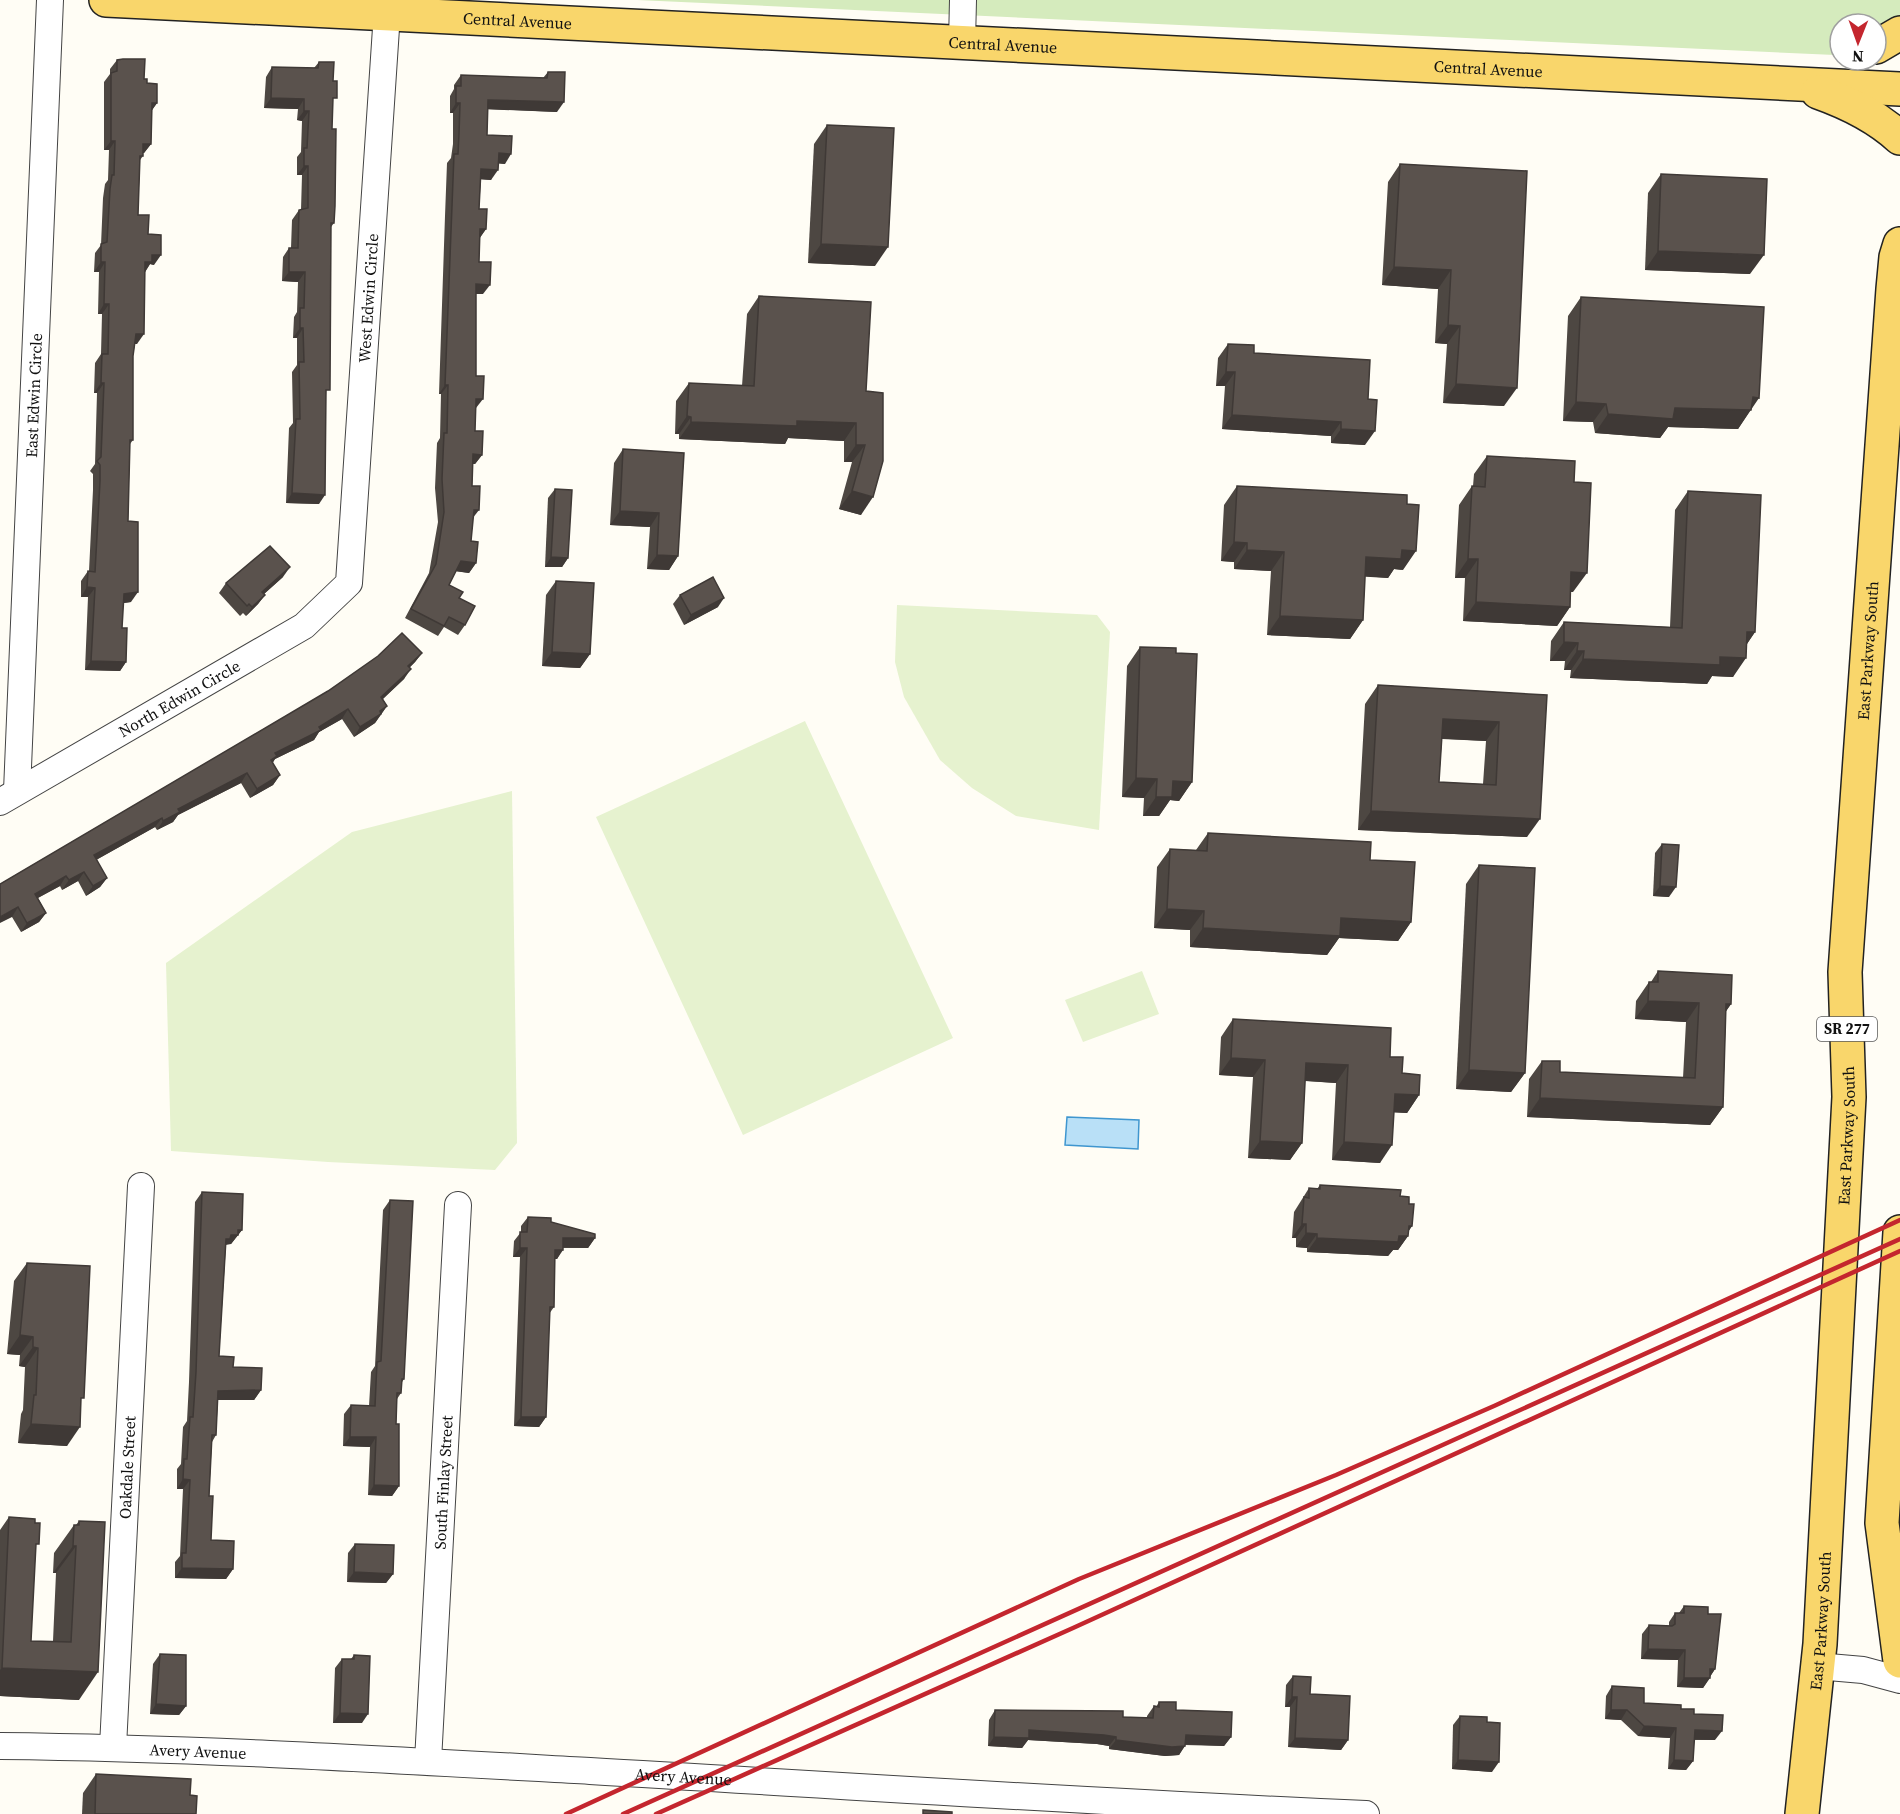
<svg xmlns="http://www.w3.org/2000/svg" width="1900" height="1814" font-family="'Source Serif 4',serif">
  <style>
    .green { fill: #d5ebbd }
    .pitch { fill: #e6f2cf }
    .water { fill: #b9e0f7; stroke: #3f96cf; stroke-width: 1.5 }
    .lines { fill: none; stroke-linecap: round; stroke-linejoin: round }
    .minor-casing { stroke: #444; stroke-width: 28 }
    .major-casing { stroke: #222; stroke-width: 36 }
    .minor { stroke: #fff; stroke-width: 26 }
    .major { stroke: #f9d66b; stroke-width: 33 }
    .rail { stroke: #c4262e; stroke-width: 4.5 }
    .wall { fill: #4d4742; fill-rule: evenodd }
    .shaded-wall { fill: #3f3936 }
    .building { fill: #5a524d; stroke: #3f3936; stroke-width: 1.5; fill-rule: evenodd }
    .labels { text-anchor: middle; stroke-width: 6; stroke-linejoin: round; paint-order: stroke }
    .shield { fill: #fff; stroke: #585858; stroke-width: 1.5 }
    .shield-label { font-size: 15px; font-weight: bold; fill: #111 }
    .street-label { font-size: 16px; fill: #111; stroke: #fff }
  </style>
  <rect width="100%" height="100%" fill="#fffdf5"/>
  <path class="green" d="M 637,0 L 1900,0 L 1900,24 L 1876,38 L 1876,24 L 1840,24 L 1840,54 L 1835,55 Z"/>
  <g class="pitch">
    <path d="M 897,605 L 1097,615 L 1110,632 L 1099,830 L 1016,816 L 972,788 L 940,760 L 904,697 L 895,662 Z"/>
    <path d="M 805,721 L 953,1038 L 743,1135 L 596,817 Z"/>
    <path d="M 512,791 L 517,1143 L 495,1170 L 328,1162 L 171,1151 L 166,963 L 352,832 Z"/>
    <path d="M 1142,971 L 1159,1014 L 1083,1042 L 1065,1000 Z"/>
  </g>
  <path class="water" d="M 1067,1117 L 1139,1120 L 1138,1149 L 1065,1145 Z"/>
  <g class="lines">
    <g class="minor-casing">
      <g id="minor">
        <path d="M 962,42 L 963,0"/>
        <path id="s1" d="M 17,791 L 50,0"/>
        <path id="s2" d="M 0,802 L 304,626 L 349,583 L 387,13"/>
        <path d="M 1817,1666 L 1863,1670 L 1900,1680"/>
        <path id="s3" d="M 0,1746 C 197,1748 394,1760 590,1771 C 849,1786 1107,1803 1366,1814"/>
        <path id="s4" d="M 113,1747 L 141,1186"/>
        <path id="s5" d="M 428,1761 L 458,1205"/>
      </g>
    </g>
    <g class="major-casing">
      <g id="major">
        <path id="s6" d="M 106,0 L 1900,89"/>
        <path d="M 1876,47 L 1900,33"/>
        <path d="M 1818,92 C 1849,103 1876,116 1900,138"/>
        <path d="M 1900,1232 L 1882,1523 L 1900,1661"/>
        <path id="s7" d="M 1802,1814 L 1820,1644 L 1849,1097 L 1845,972 L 1893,289 L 1896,257 L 1900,244"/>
      </g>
    </g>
    <use href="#minor" class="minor"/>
    <use href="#major" class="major"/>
    <g class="rail">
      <path d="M 566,1814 L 1079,1579 L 1336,1475 L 1494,1406 L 1900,1220"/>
      <path d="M 623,1814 L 1900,1239"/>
      <path d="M 656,1814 L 1073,1628 L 1900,1251"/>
    </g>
  </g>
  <g class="wall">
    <path d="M 117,60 L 144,79 L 157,103 L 152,110 L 151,144 L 144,153 L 143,153 L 143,156 L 140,160 L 138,215 L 148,234 L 154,265 L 150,264 L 145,272 L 137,344 L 135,344 L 133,356 L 133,440 L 130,444 L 128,521 L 131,602 L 123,603 L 122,628 L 126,662 L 120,671 L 85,670 L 88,597 L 81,597 L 81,581 L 88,571 L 89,571 L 93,490 L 93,474 L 90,471 L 95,464 L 97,393 L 94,393 L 95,363 L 101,354 L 102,314 L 98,314 L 99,272 L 94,272 L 95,253 L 101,245 L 103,198 L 105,184 L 108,180 L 109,150 L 104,150 L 104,82 L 110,74 L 110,69 Z"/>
    <path d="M 319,62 L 332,105 L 332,129 L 334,223 L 331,227 L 326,396 L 319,504 L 286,503 L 289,428 L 293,423 L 292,372 L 297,365 L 297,338 L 293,338 L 294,317 L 297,312 L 298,282 L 282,281 L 283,257 L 289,248 L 291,248 L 292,220 L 299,210 L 301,210 L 302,175 L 297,175 L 297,157 L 301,152 L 302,121 L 297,120 L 298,109 L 264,108 L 266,77 L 272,67 L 314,68 Z"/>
    <path d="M 548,72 L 557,112 L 488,109 L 487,135 L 505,164 L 498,163 L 491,180 L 481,179 L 479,209 L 486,229 L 479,239 L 479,262 L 483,294 L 476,294 L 475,431 L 482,455 L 475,464 L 473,464 L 472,486 L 473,518 L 471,541 L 476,563 L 469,573 L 456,571 L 449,585 L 459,598 L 465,625 L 458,635 L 444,627 L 438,636 L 405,618 L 429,573 L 438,522 L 435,488 L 437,443 L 440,438 L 441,394 L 439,394 L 445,216 L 447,163 L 451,158 L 453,144 L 453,113 L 450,113 L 450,96 L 454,89 L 454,85 L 461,75 L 543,78 Z"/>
    <path d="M 827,125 L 875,266 L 808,263 L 814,144 Z"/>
    <path d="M 1400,164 L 1527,171 L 1504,406 L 1443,403 L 1447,344 L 1435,343 L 1438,289 L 1382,285 L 1388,182 Z"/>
    <path d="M 1661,174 L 1750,274 L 1645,270 L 1648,193 Z"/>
    <path d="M 759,296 L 866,391 L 883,393 L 861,515 L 839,509 L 852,462 L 844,462 L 844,441 L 788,438 L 785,444 L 679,439 L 679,434 L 675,434 L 676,401 L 689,383 L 742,386 L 747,314 Z"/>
    <path d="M 1581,297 L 1751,409 L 1738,429 L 1668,427 L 1660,438 L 1595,433 L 1593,422 L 1563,421 L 1568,316 Z"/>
    <path d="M 1228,344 L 1254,353 L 1370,360 L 1365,445 L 1331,443 L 1331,436 L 1222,429 L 1225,386 L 1216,386 L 1218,358 Z"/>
    <path d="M 623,449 L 684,453 L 678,556 L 669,570 L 647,569 L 650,527 L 610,525 L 614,463 Z"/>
    <path d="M 1487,456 L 1574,482 L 1573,592 L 1570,592 L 1570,607 L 1557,626 L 1463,621 L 1465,578 L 1455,578 L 1459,505 L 1472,486 L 1473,486 L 1474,474 Z"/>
    <path d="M 1237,486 L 1403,570 L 1394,569 L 1388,578 L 1365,576 L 1363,620 L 1350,639 L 1267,635 L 1271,571 L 1234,569 L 1234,562 L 1221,561 L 1224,505 Z"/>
    <path d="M 555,489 L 568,558 L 562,567 L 545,567 L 548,498 Z"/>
    <path d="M 1688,491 L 1755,632 L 1747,644 L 1733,677 L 1712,676 L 1707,684 L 1570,678 L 1571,670 L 1564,670 L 1565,661 L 1550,661 L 1551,641 L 1564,622 L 1670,627 L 1675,510 Z"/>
    <path d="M 283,577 L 264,594 L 265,595 L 258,604 L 246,616 L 243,613 L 240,616 L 219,593 L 226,583 Z"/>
    <path d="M 556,581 L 590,654 L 580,668 L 542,666 L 546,595 Z"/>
    <path d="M 680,595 L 718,607 L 684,625 L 673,604 Z"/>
    <path d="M 1140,647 L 1176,653 L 1192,782 L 1179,801 L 1170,800 L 1159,816 L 1143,816 L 1144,798 L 1122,797 L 1127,666 Z"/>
    <path d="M 422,653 L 415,662 L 409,668 L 404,679 L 383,699 L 387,706 L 375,723 L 354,737 L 342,719 L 319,732 L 314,740 L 275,759 L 272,763 L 280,775 L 273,785 L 250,798 L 241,783 L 178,815 L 173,822 L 157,830 L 155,827 L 96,860 L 107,878 L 100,887 L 86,896 L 78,881 L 62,890 L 60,886 L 38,898 L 46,913 L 39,922 L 21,932 L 12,917 L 0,884 Z"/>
    <path d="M 1378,685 L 1547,695 L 1527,837 L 1358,830 L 1365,704 ZM 1442,739 L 1486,741 L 1483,784 L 1439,782 Z"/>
    <path d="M 1208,833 L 1370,860 L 1411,922 L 1398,941 L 1339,938 L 1327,955 L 1190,947 L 1190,930 L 1154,928 L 1157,867 L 1170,849 L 1196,850 Z"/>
    <path d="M 1662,844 L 1669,897 L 1653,896 L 1655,853 Z"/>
    <path d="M 1479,865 L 1525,1073 L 1511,1092 L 1456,1089 L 1466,884 Z"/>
    <path d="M 1658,971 L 1731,1004 L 1726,1011 L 1723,1107 L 1710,1125 L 1527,1117 L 1529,1079 L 1542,1061 L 1560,1072 L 1683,1078 L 1686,1022 L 1635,1019 L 1636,1001 L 1649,982 L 1651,982 Z"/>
    <path d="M 1233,1019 L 1390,1057 L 1419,1095 L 1407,1113 L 1394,1112 L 1380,1163 L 1332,1160 L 1336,1083 L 1305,1081 L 1302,1143 L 1290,1160 L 1248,1158 L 1253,1077 L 1219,1075 L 1221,1037 Z"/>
    <path d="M 1320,1185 L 1400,1196 L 1409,1204 L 1412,1226 L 1408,1232 L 1408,1236 L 1398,1250 L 1393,1250 L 1388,1256 L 1307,1252 L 1307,1248 L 1296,1247 L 1296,1238 L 1292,1238 L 1294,1212 L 1309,1188 L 1317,1189 Z"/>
    <path d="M 202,1192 L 242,1230 L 231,1244 L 226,1245 L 219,1356 L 261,1390 L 254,1400 L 218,1400 L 216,1435 L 212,1442 L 209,1496 L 211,1540 L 233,1569 L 226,1579 L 175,1578 L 175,1562 L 180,1556 L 183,1489 L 177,1489 L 177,1469 L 181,1464 L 183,1427 L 187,1421 L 189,1382 L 195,1202 Z"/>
    <path d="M 390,1200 L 404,1379 L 402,1382 L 401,1393 L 397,1399 L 396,1424 L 399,1486 L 392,1496 L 368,1495 L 370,1447 L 343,1446 L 344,1414 L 351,1405 L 369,1406 L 371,1372 L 375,1366 L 383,1210 Z"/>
    <path d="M 528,1217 L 551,1222 L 595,1238 L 588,1248 L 563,1248 L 557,1259 L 555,1259 L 554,1307 L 549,1314 L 546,1417 L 539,1427 L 514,1426 L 520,1257 L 513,1257 L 514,1241 L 521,1232 L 521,1226 Z"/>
    <path d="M 27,1263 L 81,1402 L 67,1446 L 18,1443 L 21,1414 L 23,1410 L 25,1367 L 19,1366 L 20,1355 L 7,1354 L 14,1281 Z"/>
    <path d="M 9,1517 L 35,1549 L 31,1641 L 53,1641 L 56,1573 L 53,1573 L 54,1553 L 74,1525 L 76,1525 L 79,1521 L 79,1700 L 0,1696 L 0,1530 Z"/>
    <path d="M 355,1544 L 393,1574 L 386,1583 L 347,1582 L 348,1553 Z"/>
    <path d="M 1684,1606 L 1708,1614 L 1715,1669 L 1703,1688 L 1677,1687 L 1678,1660 L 1641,1659 L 1642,1634 L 1649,1625 L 1669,1626 L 1669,1622 L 1675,1613 L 1679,1613 Z"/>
    <path d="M 160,1654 L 186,1706 L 179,1715 L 150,1714 L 153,1664 Z"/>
    <path d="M 354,1655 L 362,1723 L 333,1723 L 335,1668 L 342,1659 L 351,1659 Z"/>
    <path d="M 1293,1676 L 1348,1740 L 1341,1750 L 1288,1747 L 1290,1707 L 1285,1707 L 1286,1685 Z"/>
    <path d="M 1612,1686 L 1644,1703 L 1681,1709 L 1694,1714 L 1715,1740 L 1694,1740 L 1693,1761 L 1686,1770 L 1668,1769 L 1670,1738 L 1638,1736 L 1621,1720 L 1605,1719 L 1606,1696 Z"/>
    <path d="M 1159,1702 L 1231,1737 L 1224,1746 L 1185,1745 L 1179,1755 L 1165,1756 L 1109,1749 L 1109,1746 L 1097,1744 L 1028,1740 L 1022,1748 L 988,1746 L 989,1720 L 995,1710 L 1147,1718 L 1147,1716 L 1154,1706 L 1156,1707 Z"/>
    <path d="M 1460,1716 L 1487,1722 L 1492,1772 L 1452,1769 L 1453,1725 Z"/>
    <path d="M 96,1774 L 190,1795 L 196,1814 L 82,1814 L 83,1793 Z"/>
  </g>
  <g class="shaded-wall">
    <path d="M 271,98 L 304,99 L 298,109 L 264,108 Z"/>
    <path d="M 488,100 L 564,102 L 557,112 L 481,109 Z"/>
    <path d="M 152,103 L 157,103 L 150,113 Z"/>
    <path d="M 456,103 L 460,103 L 453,113 L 450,113 Z"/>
    <path d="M 304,111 L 309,111 L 302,121 L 297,120 Z"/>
    <path d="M 111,141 L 115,141 L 109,150 L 104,150 Z"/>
    <path d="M 143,144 L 151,144 L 144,153 L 136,153 Z"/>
    <path d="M 499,153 L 511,154 L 505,164 L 492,163 Z"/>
    <path d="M 304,166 L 308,166 L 302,175 L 297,175 Z"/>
    <path d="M 481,169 L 498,170 L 491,180 L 475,179 Z"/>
    <path d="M 480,229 L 486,229 L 479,239 Z"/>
    <path d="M 821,244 L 888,247 L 875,266 L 808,263 Z"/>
    <path d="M 1658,251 L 1764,255 L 1750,274 L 1645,270 Z"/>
    <path d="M 152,255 L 161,255 L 154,265 L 150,264 L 145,272 L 145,262 Z"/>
    <path d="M 101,262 L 105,262 L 99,272 L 94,272 Z"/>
    <path d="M 1394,267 L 1451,270 L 1438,289 L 1382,285 Z"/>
    <path d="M 289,272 L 305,272 L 298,282 L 282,281 Z"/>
    <path d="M 476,284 L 490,285 L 483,294 L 469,294 Z"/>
    <path d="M 104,304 L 109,304 L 102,314 L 98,314 Z"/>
    <path d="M 1448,325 L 1460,326 L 1447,344 L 1435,343 Z"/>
    <path d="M 300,328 L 303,328 L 297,338 L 293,338 Z"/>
    <path d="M 136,334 L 144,334 L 137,344 L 129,343 Z"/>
    <path d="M 1226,372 L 1235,372 L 1225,386 L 1216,386 Z"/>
    <path d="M 101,383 L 104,383 L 97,393 L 94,393 Z"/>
    <path d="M 1456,384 L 1517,388 L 1504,406 L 1443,403 Z"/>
    <path d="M 445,385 L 448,385 L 441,394 L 439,394 Z"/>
    <path d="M 1753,397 L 1759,398 L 1738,429 L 1668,427 L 1660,438 L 1595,433 L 1608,414 L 1675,408 Z"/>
    <path d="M 476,399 L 483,399 L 476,408 Z"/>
    <path d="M 1576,402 L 1606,404 L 1593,422 L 1563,421 Z"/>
    <path d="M 1232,415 L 1341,422 L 1331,436 L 1222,429 Z"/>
    <path d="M 687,416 L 691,417 L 679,434 L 675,434 Z"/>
    <path d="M 797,421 L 856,423 L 844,441 L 788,438 L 785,444 L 679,439 L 691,422 Z"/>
    <path d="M 1341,429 L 1375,431 L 1365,445 L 1331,443 Z"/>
    <path d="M 856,445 L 865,445 L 852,462 L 844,462 Z"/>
    <path d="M 473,454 L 482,455 L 475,464 L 467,464 Z"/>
    <path d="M 852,491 L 873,497 L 861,515 L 839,509 Z"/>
    <path d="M 292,493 L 325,495 L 319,504 L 286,503 Z"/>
    <path d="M 474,510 L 479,510 L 472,519 Z"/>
    <path d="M 620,511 L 659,513 L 650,527 L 610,525 Z"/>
    <path d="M 1234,542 L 1247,543 L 1234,562 L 1221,561 Z"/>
    <path d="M 1247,550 L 1284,552 L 1271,571 L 1234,569 Z"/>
    <path d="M 1402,550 L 1416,551 L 1403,570 L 1394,569 L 1388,578 L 1353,576 L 1366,557 Z"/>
    <path d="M 657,555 L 678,556 L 669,570 L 647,569 Z"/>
    <path d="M 551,557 L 568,558 L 562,567 L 545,567 Z"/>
    <path d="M 1468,559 L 1478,559 L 1465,578 L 1455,578 Z"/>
    <path d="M 461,561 L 476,563 L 469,573 L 454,571 Z"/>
    <path d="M 290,567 L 283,577 L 255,602 L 262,592 Z"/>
    <path d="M 1571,572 L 1587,573 L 1573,592 L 1558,591 Z"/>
    <path d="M 87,587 L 95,588 L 88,597 L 81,597 Z"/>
    <path d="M 138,592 L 131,602 L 117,604 L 124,594 Z"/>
    <path d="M 265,595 L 258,604 L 246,616 L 252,607 Z"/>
    <path d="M 724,598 L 718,607 L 684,625 L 691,615 Z"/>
    <path d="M 1476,602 L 1570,607 L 1557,626 L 1463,621 Z"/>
    <path d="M 1280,616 L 1363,620 L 1350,639 L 1267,635 Z"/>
    <path d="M 1747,632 L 1755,632 L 1742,651 Z"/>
    <path d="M 1564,642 L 1578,643 L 1565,661 L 1550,661 Z"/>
    <path d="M 1577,651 L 1584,651 L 1571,670 L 1564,670 Z"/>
    <path d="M 552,652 L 590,654 L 580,668 L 542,666 Z"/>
    <path d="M 422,653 L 415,662 L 401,676 L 408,666 Z"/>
    <path d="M 1720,657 L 1746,658 L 1733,677 L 1712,676 L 1707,684 L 1570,678 L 1583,659 Z"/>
    <path d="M 91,661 L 126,662 L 120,671 L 85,670 Z"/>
    <path d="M 411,669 L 404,679 L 375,706 L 381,697 Z"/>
    <path d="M 387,706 L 375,723 L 354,737 L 360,727 Z"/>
    <path d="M 348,709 L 342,719 L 319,732 L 314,740 L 275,759 L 271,766 L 268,762 L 275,753 Z"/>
    <path d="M 1443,719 L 1499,722 L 1486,741 L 1430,738 Z"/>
    <path d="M 247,773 L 241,783 L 178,815 L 173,822 L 157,830 L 163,821 L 178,809 Z"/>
    <path d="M 280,775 L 273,785 L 250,798 L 257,789 Z"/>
    <path d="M 1136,778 L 1157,779 L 1144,798 L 1122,797 Z"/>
    <path d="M 1173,781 L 1192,782 L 1179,801 L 1170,800 L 1159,816 L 1143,816 L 1156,797 Z"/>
    <path d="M 1371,811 L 1540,819 L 1527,837 L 1358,830 Z"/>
    <path d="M 162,818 L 155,827 L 87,865 L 94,855 Z"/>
    <path d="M 84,872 L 78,881 L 62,890 L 69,880 Z"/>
    <path d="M 66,876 L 60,886 L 28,903 L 35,894 Z"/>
    <path d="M 107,878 L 100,887 L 86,896 L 93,886 Z"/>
    <path d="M 1660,886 L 1676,887 L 1669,897 L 1653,896 Z"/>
    <path d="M 18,907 L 12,917 L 0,923 L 0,917 Z"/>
    <path d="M 1167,909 L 1204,911 L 1190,930 L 1154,928 Z"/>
    <path d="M 46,913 L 39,922 L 21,932 L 27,923 Z"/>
    <path d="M 1341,918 L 1411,922 L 1398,941 L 1339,938 L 1327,955 L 1190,947 L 1203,928 Z"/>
    <path d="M 1648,1001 L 1699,1003 L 1686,1022 L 1635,1019 Z"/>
    <path d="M 1726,1004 L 1731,1004 L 1718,1023 Z"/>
    <path d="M 1231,1058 L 1265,1060 L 1253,1077 L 1219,1075 Z"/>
    <path d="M 1306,1063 L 1348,1065 L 1336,1083 L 1294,1080 Z"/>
    <path d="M 1469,1070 L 1525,1073 L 1511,1092 L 1456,1089 Z"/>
    <path d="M 1395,1094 L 1419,1095 L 1407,1113 L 1382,1112 Z"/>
    <path d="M 1540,1098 L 1723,1107 L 1710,1125 L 1527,1117 Z"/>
    <path d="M 1260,1141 L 1302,1143 L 1290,1160 L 1248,1158 Z"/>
    <path d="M 1344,1142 L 1392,1145 L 1380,1163 L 1332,1160 Z"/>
    <path d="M 1302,1224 L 1306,1224 L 1296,1238 L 1292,1238 Z"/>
    <path d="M 1409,1226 L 1412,1226 L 1405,1236 L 1408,1236 L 1398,1250 L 1393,1250 L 1388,1256 L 1307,1252 L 1317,1238 L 1399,1236 Z"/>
    <path d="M 238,1230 L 242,1230 L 231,1244 L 226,1244 L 224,1248 L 226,1239 Z"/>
    <path d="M 1306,1233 L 1317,1234 L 1307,1248 L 1296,1247 Z"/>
    <path d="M 563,1238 L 595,1238 L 588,1248 L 557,1247 Z"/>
    <path d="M 520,1248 L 527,1248 L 520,1257 L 513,1257 Z"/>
    <path d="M 555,1250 L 563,1250 L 557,1259 L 549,1259 Z"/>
    <path d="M 20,1335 L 33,1337 L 20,1355 L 7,1354 Z"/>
    <path d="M 33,1347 L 38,1348 L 25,1367 L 19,1366 Z"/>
    <path d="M 261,1390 L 254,1400 L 211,1400 L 218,1391 Z"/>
    <path d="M 521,1417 L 546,1417 L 539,1427 L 514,1426 Z"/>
    <path d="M 31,1424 L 80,1427 L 67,1446 L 18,1443 Z"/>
    <path d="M 350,1437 L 376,1437 L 370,1447 L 343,1446 Z"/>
    <path d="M 183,1479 L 190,1480 L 183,1489 L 177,1489 Z"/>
    <path d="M 374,1485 L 399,1486 L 392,1496 L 368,1495 Z"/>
    <path d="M 73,1546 L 76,1546 L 56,1573 L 53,1573 Z"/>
    <path d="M 182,1568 L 233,1569 L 226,1579 L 175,1578 Z"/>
    <path d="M 354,1572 L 393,1574 L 386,1583 L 347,1582 Z"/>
    <path d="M 1648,1649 L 1685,1650 L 1678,1660 L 1641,1659 Z"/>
    <path d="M 2,1668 L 98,1672 L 79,1700 L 0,1696 L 0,1670 Z"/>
    <path d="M 1710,1669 L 1715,1669 L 1709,1678 Z"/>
    <path d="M 1684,1678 L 1710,1678 L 1703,1688 L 1677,1687 Z"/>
    <path d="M 1292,1697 L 1297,1697 L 1290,1707 L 1285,1707 Z"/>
    <path d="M 156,1704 L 186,1706 L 179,1715 L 150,1714 Z"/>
    <path d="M 1611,1710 L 1627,1710 L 1621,1720 L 1605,1719 Z"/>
    <path d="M 340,1713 L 368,1714 L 362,1723 L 333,1723 Z"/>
    <path d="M 1644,1726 L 1676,1728 L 1670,1738 L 1638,1736 Z"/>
    <path d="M 1029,1730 L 1104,1735 L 1116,1737 L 1109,1746 L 1097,1744 L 1028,1740 L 1022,1748 L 988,1746 L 994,1737 Z"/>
    <path d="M 1695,1730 L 1722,1731 L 1715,1740 L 1688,1739 Z"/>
    <path d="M 1186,1735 L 1231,1737 L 1224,1746 L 1179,1744 Z"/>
    <path d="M 1295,1738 L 1348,1740 L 1341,1750 L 1288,1747 Z"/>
    <path d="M 1116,1740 L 1185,1746 L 1179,1755 L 1165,1756 L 1109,1749 Z"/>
    <path d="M 1458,1760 L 1499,1762 L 1492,1772 L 1452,1769 Z"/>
    <path d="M 1674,1760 L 1693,1761 L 1686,1770 L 1668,1769 Z"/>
  </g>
  <g class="building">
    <path d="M 123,59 L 145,59 L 144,79 L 147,79 L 147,83 L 157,84 L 157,103 L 152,103 L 151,144 L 143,144 L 143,156 L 140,156 L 138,215 L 149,215 L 148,234 L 161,235 L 161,255 L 152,255 L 152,262 L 145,262 L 144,334 L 136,334 L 133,356 L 133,440 L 130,440 L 128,521 L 138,522 L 138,592 L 124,594 L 122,628 L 127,628 L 126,662 L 91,661 L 95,588 L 87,587 L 88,571 L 95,572 L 100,481 L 100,465 L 97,461 L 101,457 L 104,383 L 101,383 L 102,354 L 108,354 L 109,304 L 104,304 L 105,262 L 101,262 L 101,244 L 107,242 L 110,189 L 112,175 L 114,175 L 115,141 L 111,141 L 111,73 L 117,71 L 117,60 Z"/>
    <path d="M 319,62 L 334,62 L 333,81 L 337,81 L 337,98 L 333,98 L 332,129 L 336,129 L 335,206 L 334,223 L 331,223 L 330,390 L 326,390 L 325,495 L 292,493 L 296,419 L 300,419 L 299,362 L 304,362 L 303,328 L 300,328 L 300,308 L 304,308 L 305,272 L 289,272 L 289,248 L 298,248 L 299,210 L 308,208 L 308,166 L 304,166 L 304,148 L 307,148 L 309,111 L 304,111 L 304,99 L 271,98 L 272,67 L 318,68 Z"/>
    <path d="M 548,72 L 565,72 L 564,102 L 488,100 L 487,135 L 512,136 L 511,154 L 499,153 L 498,170 L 481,169 L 479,209 L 487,209 L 486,229 L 480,229 L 479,262 L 491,262 L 490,285 L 476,284 L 476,376 L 484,376 L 483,399 L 476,399 L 475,431 L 483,431 L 482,455 L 473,454 L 472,486 L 480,486 L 479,510 L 474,510 L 471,541 L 478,542 L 476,563 L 461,561 L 449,585 L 463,592 L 459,598 L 475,606 L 465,625 L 449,617 L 444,626 L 411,609 L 436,564 L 444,512 L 442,479 L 444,433 L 447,433 L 448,385 L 445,385 L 452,206 L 454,154 L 458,154 L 459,134 L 460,103 L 456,103 L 456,86 L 461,86 L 461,75 L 547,78 Z"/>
    <path d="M 827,125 L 894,128 L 888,247 L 821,244 Z"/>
    <path d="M 1400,164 L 1527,171 L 1517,388 L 1456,384 L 1460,326 L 1448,325 L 1451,270 L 1394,267 Z"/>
    <path d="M 1661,174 L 1767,179 L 1764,255 L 1658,251 Z"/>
    <path d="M 759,296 L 871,302 L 866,391 L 883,393 L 883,461 L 873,497 L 852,491 L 865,445 L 856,445 L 856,423 L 797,421 L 797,426 L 691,422 L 691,417 L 687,416 L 689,383 L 754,386 Z"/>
    <path d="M 1581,297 L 1764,307 L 1759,398 L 1753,397 L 1751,410 L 1675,408 L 1673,419 L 1608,414 L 1606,404 L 1576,402 Z"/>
    <path d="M 1228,344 L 1254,345 L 1254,353 L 1370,360 L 1368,399 L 1377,400 L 1375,431 L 1341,429 L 1341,422 L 1232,415 L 1235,372 L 1226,372 Z"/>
    <path d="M 623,449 L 684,453 L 678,556 L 657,555 L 659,513 L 620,511 Z"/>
    <path d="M 1487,456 L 1575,461 L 1574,482 L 1591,483 L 1587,573 L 1571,572 L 1570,607 L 1476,602 L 1478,559 L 1468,559 L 1472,486 L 1485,487 Z"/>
    <path d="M 1237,486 L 1407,495 L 1407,504 L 1419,505 L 1416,551 L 1402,550 L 1401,559 L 1366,557 L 1363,620 L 1280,616 L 1284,552 L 1247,550 L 1247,543 L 1234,542 Z"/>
    <path d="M 555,489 L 572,490 L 568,558 L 551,557 Z"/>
    <path d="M 1688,491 L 1761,495 L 1755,632 L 1747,632 L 1746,658 L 1720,657 L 1720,665 L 1583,659 L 1584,651 L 1577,651 L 1578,643 L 1564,642 L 1564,622 L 1682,628 Z"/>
    <path d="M 270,546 L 290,567 L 262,592 L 265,595 L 252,607 L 249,604 L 247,606 L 226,583 Z"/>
    <path d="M 713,577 L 724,598 L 691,615 L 680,595 Z"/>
    <path d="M 556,581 L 594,583 L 590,654 L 552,652 Z"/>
    <path d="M 402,633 L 422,653 L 408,666 L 411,669 L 381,697 L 387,706 L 380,711 L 381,714 L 360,727 L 348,709 L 319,727 L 321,730 L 275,753 L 277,756 L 271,760 L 280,775 L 257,789 L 247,773 L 178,809 L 180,812 L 163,821 L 162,818 L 94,855 L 107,878 L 93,886 L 84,872 L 69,880 L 66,876 L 35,894 L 46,913 L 35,919 L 27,923 L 18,907 L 0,917 L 0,884 L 328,691 L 378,656 Z"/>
    <path d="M 1140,647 L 1176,648 L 1176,653 L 1197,654 L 1192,782 L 1173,781 L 1172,797 L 1156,797 L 1157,779 L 1136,778 Z"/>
    <path d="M 1378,685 L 1547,695 L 1540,819 L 1371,811 ZM 1443,719 L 1499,722 L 1496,785 L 1439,782 Z"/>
    <path d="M 1208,833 L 1371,842 L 1370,860 L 1415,862 L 1411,922 L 1341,918 L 1340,936 L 1203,928 L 1204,911 L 1167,909 L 1170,849 L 1207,851 Z"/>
    <path d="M 1662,844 L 1679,845 L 1676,887 L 1660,886 Z"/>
    <path d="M 1479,865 L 1535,868 L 1525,1073 L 1469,1070 Z"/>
    <path d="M 1658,971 L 1732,975 L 1731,1004 L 1726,1004 L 1723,1107 L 1540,1098 L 1542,1061 L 1560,1061 L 1560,1072 L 1695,1078 L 1699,1003 L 1648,1001 L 1649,982 L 1658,982 Z"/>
    <path d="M 1233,1019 L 1391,1028 L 1390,1057 L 1403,1057 L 1402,1073 L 1420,1075 L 1419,1095 L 1395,1094 L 1392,1145 L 1344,1142 L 1348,1065 L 1306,1063 L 1302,1143 L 1260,1141 L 1265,1060 L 1231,1058 Z"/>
    <path d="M 1320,1185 L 1401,1190 L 1400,1196 L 1409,1197 L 1409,1204 L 1414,1204 L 1412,1226 L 1409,1226 L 1408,1236 L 1399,1236 L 1398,1242 L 1317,1238 L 1317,1234 L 1306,1233 L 1306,1224 L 1302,1224 L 1304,1197 L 1309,1198 L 1309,1188 L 1320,1189 Z"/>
    <path d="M 202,1192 L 243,1194 L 242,1230 L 238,1230 L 238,1235 L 231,1235 L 230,1239 L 226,1239 L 219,1356 L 234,1357 L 233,1367 L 262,1368 L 261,1390 L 218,1391 L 216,1435 L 212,1435 L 209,1496 L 213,1496 L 211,1540 L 234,1541 L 233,1569 L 182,1568 L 182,1553 L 186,1553 L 190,1480 L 183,1479 L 184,1459 L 187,1459 L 190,1417 L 193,1417 L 196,1372 Z"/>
    <path d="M 390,1200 L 413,1201 L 404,1379 L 402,1379 L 401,1393 L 397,1393 L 396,1424 L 399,1424 L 399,1486 L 374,1485 L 376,1437 L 350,1437 L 351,1405 L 375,1406 L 377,1362 L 381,1361 Z"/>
    <path d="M 528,1217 L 551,1218 L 551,1222 L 595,1234 L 595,1238 L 563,1238 L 563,1250 L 555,1250 L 554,1307 L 550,1307 L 546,1417 L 521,1417 L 527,1248 L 520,1248 L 520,1232 L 527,1232 Z"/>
    <path d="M 27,1263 L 90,1266 L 84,1398 L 81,1398 L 80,1427 L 31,1424 L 34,1395 L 36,1395 L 38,1348 L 33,1347 L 33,1337 L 20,1335 Z"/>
    <path d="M 9,1517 L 35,1519 L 35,1523 L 40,1523 L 39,1544 L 36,1544 L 31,1641 L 71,1642 L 76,1546 L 73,1546 L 74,1525 L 79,1525 L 79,1521 L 105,1522 L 98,1672 L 2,1668 Z"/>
    <path d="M 355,1544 L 394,1545 L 393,1574 L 354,1572 Z"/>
    <path d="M 1684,1606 L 1708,1607 L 1708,1614 L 1721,1614 L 1715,1669 L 1710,1669 L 1710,1678 L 1684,1678 L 1685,1650 L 1648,1649 L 1649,1625 L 1672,1626 L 1675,1624 L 1675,1613 L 1684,1613 Z"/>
    <path d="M 160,1654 L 186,1655 L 186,1706 L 156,1704 Z"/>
    <path d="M 354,1655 L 370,1656 L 368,1714 L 340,1713 L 342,1659 L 354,1659 Z"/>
    <path d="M 1293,1676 L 1311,1677 L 1310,1694 L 1350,1696 L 1348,1740 L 1295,1738 L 1297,1697 L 1292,1697 Z"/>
    <path d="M 1612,1686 L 1644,1688 L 1644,1703 L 1681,1705 L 1681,1709 L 1694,1709 L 1694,1714 L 1723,1715 L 1722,1731 L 1695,1730 L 1693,1761 L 1674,1760 L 1676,1728 L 1644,1726 L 1627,1710 L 1611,1710 Z"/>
    <path d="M 1159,1702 L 1176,1702 L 1176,1710 L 1232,1712 L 1231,1737 L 1186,1735 L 1185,1746 L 1172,1747 L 1116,1740 L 1116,1737 L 1104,1735 L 1029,1730 L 1029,1738 L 994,1737 L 995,1710 L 1123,1711 L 1123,1717 L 1153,1718 L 1154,1706 L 1159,1707 Z"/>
    <path d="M 1460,1716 L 1487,1717 L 1487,1722 L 1500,1723 L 1499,1762 L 1458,1760 Z"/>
    <path d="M 96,1774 L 191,1779 L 190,1795 L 197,1796 L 196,1814 L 95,1814 Z"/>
    <path d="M 923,1810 L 952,1812 L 952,1814 L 923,1814 Z"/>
  </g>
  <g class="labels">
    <rect class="shield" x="1817" y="1017" width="60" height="24" rx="4.5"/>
    <g class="shield-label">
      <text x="1847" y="1034">SR 277</text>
    </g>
    <g class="street-label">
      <text dy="6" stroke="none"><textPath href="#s6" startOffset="412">Central Avenue</textPath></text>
      <text dy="6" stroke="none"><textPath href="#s6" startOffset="898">Central Avenue</textPath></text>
      <text dy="6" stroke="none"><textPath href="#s6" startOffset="1384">Central Avenue</textPath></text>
      <text dy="6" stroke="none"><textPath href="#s2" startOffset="699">West Edwin Circle</textPath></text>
      <text dy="6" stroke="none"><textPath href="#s1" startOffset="396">East Edwin Circle</textPath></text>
      <text dy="6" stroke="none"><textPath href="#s7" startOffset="1166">East Parkway South</textPath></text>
      <text dy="6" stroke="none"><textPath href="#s2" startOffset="207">North Edwin Circle</textPath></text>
      <text dy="6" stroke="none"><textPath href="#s7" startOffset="680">East Parkway South</textPath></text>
      <text dy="6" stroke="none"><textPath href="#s4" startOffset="280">Oakdale Street</textPath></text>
      <text dy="6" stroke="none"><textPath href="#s5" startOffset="279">South Finlay Street</textPath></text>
      <text dy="6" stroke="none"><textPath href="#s7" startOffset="194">East Parkway South</textPath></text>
      <text dy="6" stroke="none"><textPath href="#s3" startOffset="198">Avery Avenue</textPath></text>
      <text dy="6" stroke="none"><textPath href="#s3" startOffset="684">Avery Avenue</textPath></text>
    </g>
  </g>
  <g transform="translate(1858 42) rotate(181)"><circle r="28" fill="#ffffff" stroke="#a0a0a0" stroke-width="1.5"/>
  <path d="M0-4.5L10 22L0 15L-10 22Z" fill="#c4262e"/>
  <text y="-9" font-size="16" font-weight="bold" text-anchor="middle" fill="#111111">N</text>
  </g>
</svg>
